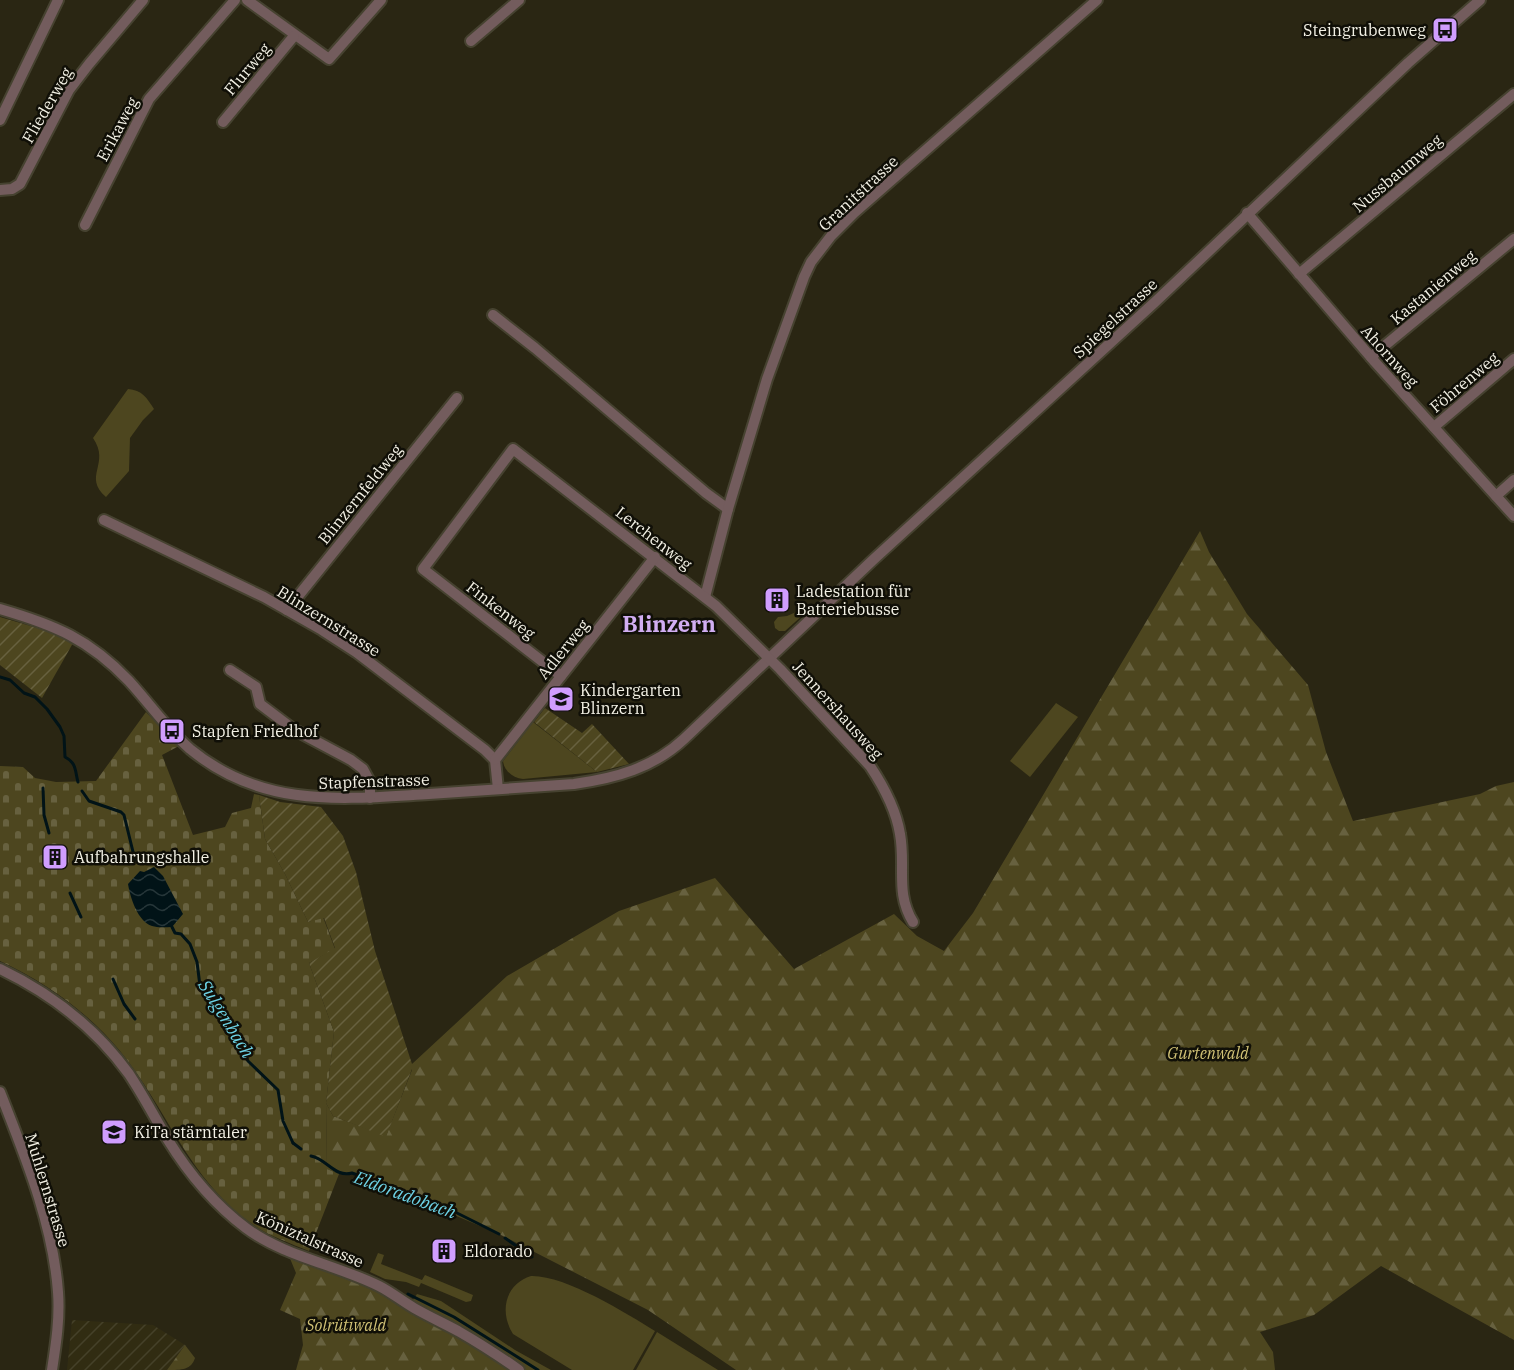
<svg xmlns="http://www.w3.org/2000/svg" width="1514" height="1370" font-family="'IBM Plex Serif',serif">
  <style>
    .industrial { fill: url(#industrial-furrows) }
    .green { fill: #4d461f }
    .forest { fill: url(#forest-firs) }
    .cemetery { fill: url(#cemetery-stones) }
    .garden { fill: url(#garden-furrows) }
    .water { fill: url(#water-waves) }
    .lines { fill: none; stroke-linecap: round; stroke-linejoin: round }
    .stream { stroke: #011317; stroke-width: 3 }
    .minor-casing { stroke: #464230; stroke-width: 14 }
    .minor { stroke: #735c5d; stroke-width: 10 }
    .labels { text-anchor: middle; stroke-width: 5; stroke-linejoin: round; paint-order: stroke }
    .poi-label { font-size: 16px; fill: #f3f1e5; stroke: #100f07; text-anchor: start }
    .street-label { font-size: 16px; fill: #f3f1e5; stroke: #100f07 }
    .park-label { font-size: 16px; font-style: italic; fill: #d0c175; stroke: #100f07 }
    .water-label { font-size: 18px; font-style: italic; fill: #6dd2e5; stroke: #100f07 }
    .district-label { font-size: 22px; font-weight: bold; fill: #d1aef2; stroke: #100f07 }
  </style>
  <defs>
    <pattern id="industrial-furrows" width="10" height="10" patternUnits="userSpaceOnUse" patternTransform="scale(1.5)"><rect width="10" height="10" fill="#312c12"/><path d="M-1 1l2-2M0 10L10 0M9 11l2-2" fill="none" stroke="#454129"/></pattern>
    <pattern id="forest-firs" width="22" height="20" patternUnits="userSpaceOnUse" patternTransform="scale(1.5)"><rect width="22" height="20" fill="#4d461f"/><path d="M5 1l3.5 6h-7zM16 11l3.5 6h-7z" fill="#67613f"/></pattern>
    <pattern id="cemetery-stones" width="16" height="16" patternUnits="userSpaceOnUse" patternTransform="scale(1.5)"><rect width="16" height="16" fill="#4d461f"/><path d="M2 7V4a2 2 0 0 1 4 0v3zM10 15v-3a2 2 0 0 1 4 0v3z" fill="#67613f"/></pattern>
    <pattern id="garden-furrows" width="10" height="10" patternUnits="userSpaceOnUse" patternTransform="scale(1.5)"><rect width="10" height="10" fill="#4d461f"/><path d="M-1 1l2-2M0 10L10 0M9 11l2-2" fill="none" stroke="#67613f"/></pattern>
    <pattern id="water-waves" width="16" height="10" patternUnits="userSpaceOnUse" patternTransform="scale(1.5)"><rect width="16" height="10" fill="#011317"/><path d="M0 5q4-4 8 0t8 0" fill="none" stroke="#263639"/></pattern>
  </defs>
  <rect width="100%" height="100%" fill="#2a2613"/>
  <path class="industrial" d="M 72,1320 L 153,1325 L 185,1345 L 167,1370 L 67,1370 Z"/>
  <g class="green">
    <path d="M 128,389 C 142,390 147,398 154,409 L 143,420 L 130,438 L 129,471 L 106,497 C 82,476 111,464 93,438 Z"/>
    <path d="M 812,605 L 813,606 L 785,631 L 779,631 L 775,628 L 774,622 L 778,617 L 787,616 Z"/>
    <path d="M 1056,703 L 1078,717 L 1030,777 L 1010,761 Z"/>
    <path d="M 533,722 L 597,772 L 523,779 C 513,778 504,771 503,761 Z"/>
    <path d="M 378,1253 L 384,1255 L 381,1264 L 422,1280 L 425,1275 L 473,1295 L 471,1301 L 466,1302 L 421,1283 L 419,1287 L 406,1282 L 385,1279 L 370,1272 Z"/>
    <path d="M 531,1276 C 565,1275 626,1313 655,1331 L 633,1370 L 572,1370 L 513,1334 C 499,1312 505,1284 531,1276 Z"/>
    <path d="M 417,1294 L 441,1301 L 515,1350 L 551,1370 L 512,1370 L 410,1304 Z"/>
    <path d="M 657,1332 L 718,1370 L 636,1370 Z"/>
  </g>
  <g class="forest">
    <path d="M 1200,531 L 1209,552 L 1247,614 L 1308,685 L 1326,752 L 1353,821 L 1480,794 L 1496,786 L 1514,782 L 1514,1340 L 1381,1266 L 1314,1315 L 1260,1332 L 1273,1352 L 1275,1370 L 736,1370 L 648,1310 L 499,1234 L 357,1174 L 339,1174 L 327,1169 L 326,1103 L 333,1116 L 386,1136 L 412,1070 L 412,1064 L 507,976 L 619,911 L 715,878 L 794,969 L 894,914 L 917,936 L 944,951 L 973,913 Z"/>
    <path d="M 289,1256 L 355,1280 L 410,1304 L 512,1370 L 296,1370 L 303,1345 L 300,1319 L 280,1310 L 296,1273 Z"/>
    <path d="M 185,1345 L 195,1358 C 191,1370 182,1370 167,1370 Z"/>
  </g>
  <path class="cemetery" d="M 146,712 L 179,746 L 162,755 L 193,835 L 225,827 L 232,813 L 251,808 L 254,794 L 259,795 L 265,839 L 285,874 L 308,922 L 323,917 L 335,949 L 309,963 L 334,1032 L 326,1103 L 327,1169 L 339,1174 L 309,1251 C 290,1243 269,1236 252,1224 C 189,1180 166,1107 120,1051 C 88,1012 45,982 0,961 L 0,766 L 23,767 L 35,778 L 56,782 L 96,781 Z"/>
  <g class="garden">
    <path d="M 0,617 L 48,631 L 73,643 L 42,698 L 0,665 Z"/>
    <path d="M 545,708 L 582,733 L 592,724 L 629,764 L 597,772 L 534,722 Z"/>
    <path d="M 259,795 L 280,802 L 321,807 L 343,836 L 356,872 L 375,951 L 412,1064 L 412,1069 L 386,1137 L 333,1116 L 326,1103 L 334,1032 L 309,963 L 335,948 L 324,918 L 308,922 L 285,874 L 265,839 Z"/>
  </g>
  <path class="water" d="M 154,867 L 163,876 L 183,914 L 172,927 C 166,927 158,928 152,926 C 138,922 130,897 128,884 L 140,871 L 144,872 Z"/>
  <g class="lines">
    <g class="stream">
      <path d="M 0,677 L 10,680 L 24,693 L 35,697 L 47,709 L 60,727 L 64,736 L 65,757 C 77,763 75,772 78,782"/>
      <path d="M 43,788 L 44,815 L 49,833"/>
      <path d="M 82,791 L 89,801 L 121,812 L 124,815 L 135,860"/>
      <path d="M 70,893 L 81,917"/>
      <path d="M 172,927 L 175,933 L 181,934 L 190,944 L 197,962 L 200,986 L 229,1025 L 239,1047 L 248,1061 L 278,1090 L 283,1121 L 293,1143"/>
      <path d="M 113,979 L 124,1004 L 135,1019"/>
      <path d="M 293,1143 L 301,1149"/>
      <path d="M 311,1156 C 327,1159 335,1178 352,1173 L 439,1204 L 499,1234"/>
      <path d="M 505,1238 L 532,1257"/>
      <path d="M 408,1294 L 454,1317 L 538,1370"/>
    </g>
    <g class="minor-casing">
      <g id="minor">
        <path d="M 247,0 L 329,59 L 381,0"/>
        <path d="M 471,41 L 519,0"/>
        <path d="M 0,120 L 58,0"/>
        <path d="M 223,122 L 294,36"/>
        <path d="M 0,190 L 12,189 L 20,184 L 69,90 L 89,64 L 143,0"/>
        <path d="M 1247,213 L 1375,362 L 1514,516"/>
        <path d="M 85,225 L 149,99 L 235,0"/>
        <path d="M 1299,274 L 1514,94"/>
        <path d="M 493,315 L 535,348 L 706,493 L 728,509"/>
        <path d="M 1371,357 L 1514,239"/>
        <path d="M 1434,427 L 1514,359"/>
        <path d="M 1496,496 L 1514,480"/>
        <path d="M 104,520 L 264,597 L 322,630 L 356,652 L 485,750 L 495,760 L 498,789"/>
        <path d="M 705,597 L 728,509 L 767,379 L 804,277 L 811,262 L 831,236 L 854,213 L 1097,0"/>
        <path d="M 0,609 C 55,625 89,639 129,681 C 150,704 167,729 190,749 C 263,809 342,799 429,794 C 478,791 526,787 574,784 C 616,778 653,768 684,739 L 874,559 L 1155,302 L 1408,63 L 1480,0"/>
        <path d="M 287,610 L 457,398"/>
        <path d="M 230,670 L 256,687 L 260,704 L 293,729 L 351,760 L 363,769 L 370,782 L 370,798"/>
        <path d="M 561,676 L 423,569 L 513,449 L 716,606 L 780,669 L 870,766 C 884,787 896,809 900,834 C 906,866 895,893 913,922"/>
        <path d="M 495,760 L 655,557"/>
        <path d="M 0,969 C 52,994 95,1027 129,1074 C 143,1095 155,1118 168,1140 C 189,1174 214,1204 246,1228 C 283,1256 337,1265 379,1286 C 391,1292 402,1301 414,1308 C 428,1316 443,1323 458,1331 C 479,1343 499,1356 519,1370"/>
        <path d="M 0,1092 C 25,1156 53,1223 58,1292 C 60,1318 56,1344 52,1370"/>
      </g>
    </g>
    <use href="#minor" class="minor"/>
  </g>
  <defs>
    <g id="bus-square" transform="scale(1.35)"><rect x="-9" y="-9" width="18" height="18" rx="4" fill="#d09dfe" stroke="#100f07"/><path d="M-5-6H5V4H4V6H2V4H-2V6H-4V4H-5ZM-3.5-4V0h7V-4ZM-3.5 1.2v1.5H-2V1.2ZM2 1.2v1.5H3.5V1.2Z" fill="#111"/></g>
    <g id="building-square" transform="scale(1.35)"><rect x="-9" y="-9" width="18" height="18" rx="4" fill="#d09dfe" stroke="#100f07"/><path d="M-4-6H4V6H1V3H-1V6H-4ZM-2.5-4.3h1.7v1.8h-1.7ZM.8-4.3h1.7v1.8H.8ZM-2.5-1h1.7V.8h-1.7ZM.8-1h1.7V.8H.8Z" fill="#111"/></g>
    <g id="school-square" transform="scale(1.35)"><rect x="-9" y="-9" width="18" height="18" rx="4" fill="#d09dfe" stroke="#100f07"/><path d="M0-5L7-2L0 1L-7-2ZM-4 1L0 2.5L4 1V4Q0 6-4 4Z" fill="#111"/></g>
  </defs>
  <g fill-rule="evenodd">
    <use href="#bus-square" x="1445" y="30"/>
    <use href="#building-square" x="777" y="600"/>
    <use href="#school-square" x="561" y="699"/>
    <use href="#bus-square" x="172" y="731"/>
    <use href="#building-square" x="55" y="857"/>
    <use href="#school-square" x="114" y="1132"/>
    <use href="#building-square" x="444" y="1251"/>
  </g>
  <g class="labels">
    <g class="poi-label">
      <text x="1426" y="36" text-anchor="end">Steingrubenweg</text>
      <text x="796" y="597">Ladestation für<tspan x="796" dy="18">Batteriebusse</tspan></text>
      <text x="580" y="696">Kindergarten<tspan x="580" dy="18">Blinzern</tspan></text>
      <text x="192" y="737">Stapfen Friedhof</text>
      <text x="74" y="863">Aufbahrungshalle</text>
      <text x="134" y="1138">KiTa stärntaler</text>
      <text x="464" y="1257">Eldorado</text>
    </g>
    <g class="street-label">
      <text transform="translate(247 69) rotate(-50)" y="6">Flurweg</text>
      <text transform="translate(47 105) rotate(-60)" y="6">Fliederweg</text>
      <text transform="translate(117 129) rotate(-62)" y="6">Erikaweg</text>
      <text transform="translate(1397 173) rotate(-40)" y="6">Nussbaumweg</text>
      <text transform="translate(858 193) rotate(-43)" y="6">Granitstrasse</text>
      <text transform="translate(1433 287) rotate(-40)" y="6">Kastanienweg</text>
      <text transform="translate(1115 318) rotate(-43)" y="6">Spiegelstrasse</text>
      <text transform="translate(1390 356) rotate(48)" y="6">Ahornweg</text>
      <text transform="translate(1464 382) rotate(-40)" y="6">Föhrenweg</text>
      <text transform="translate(360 494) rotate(-51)" y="6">Blinzernfeldweg</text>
      <text transform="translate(654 538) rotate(38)" y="6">Lerchenweg</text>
      <text transform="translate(501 610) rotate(38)" y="6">Finkenweg</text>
      <text transform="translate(329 621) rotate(32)" y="6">Blinzernstrasse</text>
      <text transform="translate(563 649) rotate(-51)" y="6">Adlerweg</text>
      <text transform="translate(838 710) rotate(48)" y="6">Jennershausweg</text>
      <text transform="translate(374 781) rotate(-2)" y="6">Stapfenstrasse</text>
      <text transform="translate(48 1190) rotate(73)" y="6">Muhlernstrasse</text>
      <text transform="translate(310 1239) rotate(24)" y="6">Köniztalstrasse</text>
    </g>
    <g class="park-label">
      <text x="1208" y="1059">Gurtenwald</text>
      <text x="346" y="1331">Solrütiwald</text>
    </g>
    <g class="water-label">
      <text transform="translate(226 1019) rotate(58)" y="6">Sulgenbach</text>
      <text transform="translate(405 1195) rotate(20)" y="6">Eldoradobach</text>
    </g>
    <g class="district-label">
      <text x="669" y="632">Blinzern</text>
    </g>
  </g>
</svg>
